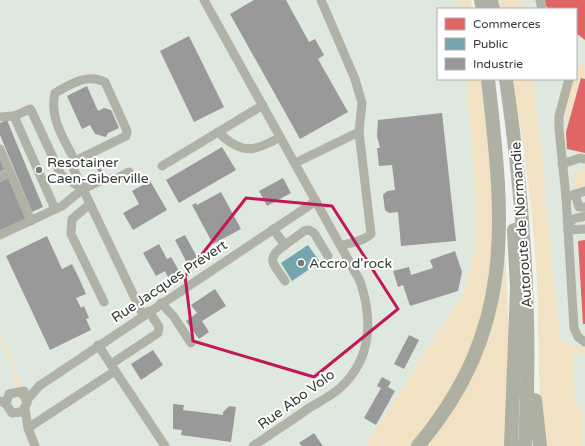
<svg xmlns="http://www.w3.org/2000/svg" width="585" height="446" font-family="'Varela Round',sans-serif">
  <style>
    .built { fill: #dfe8de }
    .green { fill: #f2e2c4 }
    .shops { fill: #e06666 }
    .public { fill: #76a5af }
    .industry { fill: #999 }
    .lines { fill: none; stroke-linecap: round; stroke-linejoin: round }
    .minor { stroke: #afb2a4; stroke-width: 9 }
    .highway { stroke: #adb0a3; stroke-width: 14 }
    .marked { fill: none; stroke: #c2185b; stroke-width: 3; stroke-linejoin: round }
    .poi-dot { fill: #777a76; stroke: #fff; stroke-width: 1.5 }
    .labels { text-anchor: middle; stroke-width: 4; stroke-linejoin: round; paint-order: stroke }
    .poi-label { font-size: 14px; fill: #373936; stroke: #fff; text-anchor: start }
    .street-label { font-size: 14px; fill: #373936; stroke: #fff }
  </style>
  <rect width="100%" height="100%" fill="#eef3ee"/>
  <g class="built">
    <path d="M 0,0 L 456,0 L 458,9 L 438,9 L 438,79 L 466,79 L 475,193 L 475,247 L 464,292 L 365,446 L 0,446 Z"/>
    <path d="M 519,0 L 585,0 L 585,446 L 568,446 L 560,340 L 534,79 L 576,79 L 576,9 L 521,9 Z"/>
  </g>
  <g class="green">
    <path d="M 456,0 L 471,0 L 473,9 L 458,9 Z"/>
    <path d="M 499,0 L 519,0 L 521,9 L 501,9 Z"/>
    <path d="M 583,63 L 585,79 L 581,78 L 569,118 L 563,117 L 573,79 L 576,79 L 576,69 Z"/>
    <path d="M 466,79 L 482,79 L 494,210 L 490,279 L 474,343 L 448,397 L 410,446 L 365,446 L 464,292 L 475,247 L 475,194 Z"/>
    <path d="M 513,79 L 534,79 L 560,340 L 576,347 L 585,346 L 585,354 L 573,355 L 575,403 L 578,406 L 582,406 L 584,446 L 545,446 C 537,391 539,337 537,282 C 533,214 524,146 513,79 Z"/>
    <path d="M 585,167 L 585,181 L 583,182 L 585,187 L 576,187 L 572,184 L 574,173 Z"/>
    <path d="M 502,256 L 506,261 L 510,375 L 507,446 L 424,446 L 453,406 Z"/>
    <path d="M 0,331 L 23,389 L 15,387 L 12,381 L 16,379 L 0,337 Z"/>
  </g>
  <g class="shops">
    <path d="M 545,0 L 585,0 L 585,40 L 576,33 L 576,9 L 549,9 L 546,6 Z"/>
    <path d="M 581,78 L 585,79 L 585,153 L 567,149 L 566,132 Z"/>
    <path d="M 585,240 L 585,324 L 583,324 L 578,241 Z"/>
  </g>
  <path class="public" d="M 308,245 L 320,262 L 292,281 L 281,263 Z"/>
  <g class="industry">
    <path d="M 254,0 L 286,0 L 309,42 L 315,39 L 324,55 L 318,59 L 348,112 L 300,139 L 230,14 Z"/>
    <path d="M 189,36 L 224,107 L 194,122 L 160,51 Z"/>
    <path d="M 87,86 L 98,111 L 104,108 L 111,110 L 119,128 L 108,133 L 106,137 L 95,134 L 90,125 L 82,129 L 67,96 Z"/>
    <path d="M 442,113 L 456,241 L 401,246 L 398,212 L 389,213 L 385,210 L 383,195 L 387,191 L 395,190 L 392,165 L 379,166 L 377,148 L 380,148 L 377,136 L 378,120 Z"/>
    <path d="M 7,120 L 43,207 L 32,212 L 0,135 L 0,123 Z"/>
    <path d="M 222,147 L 236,170 L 179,203 L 166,180 Z"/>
    <path d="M 0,154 L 6,169 L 0,172 Z"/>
    <path d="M 101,168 L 102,172 L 99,173 L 97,169 Z"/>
    <path d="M 9,178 L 27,220 L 0,231 L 0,182 Z"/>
    <path d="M 283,178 L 291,193 L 267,206 L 259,191 Z"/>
    <path d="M 150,181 L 167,210 L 133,230 L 123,213 L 139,204 L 132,191 Z"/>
    <path d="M 221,192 L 241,229 L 213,244 L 192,205 L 196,203 L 197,205 Z"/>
    <path d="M 185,235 L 197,257 L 187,263 L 175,240 Z"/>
    <path d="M 47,236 L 62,269 L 72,264 L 79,278 L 86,294 L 76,298 L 81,308 L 84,306 L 89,318 L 86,319 L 91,330 L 50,350 L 6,256 Z"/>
    <path d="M 159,244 L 167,259 L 171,257 L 179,271 L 168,277 L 165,271 L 156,276 L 143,253 Z"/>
    <path d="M 455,251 L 462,272 L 458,291 L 410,306 L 403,285 L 398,287 L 393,271 L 409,267 L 411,275 L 433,268 L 430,260 Z"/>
    <path d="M 215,289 L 226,306 L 202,321 L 209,332 L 199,339 L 186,321 L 197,313 L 191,305 Z"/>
    <path d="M 409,335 L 419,340 L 404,369 L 394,364 Z"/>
    <path d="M 153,350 L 163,365 L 141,380 L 131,364 Z"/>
    <path d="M 382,377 L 391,382 L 388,387 L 395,391 L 376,425 L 364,418 L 381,388 L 377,386 Z"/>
    <path d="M 173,404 L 184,405 L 183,410 L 223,415 L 223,412 L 229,406 L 236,407 L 231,442 L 181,435 L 182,430 L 173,429 Z"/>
    <path d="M 314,433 L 323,446 L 302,446 L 299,443 Z"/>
  </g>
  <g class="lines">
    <g class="minor">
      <path d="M 204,0 L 360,281 C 373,319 372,359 340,388 C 331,396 319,402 309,408 C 291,421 272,433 253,446"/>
      <path d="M 321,0 L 355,79 L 362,103 L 359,132 L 371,234 C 363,242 351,242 341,246"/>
      <path d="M 540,0 L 542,9"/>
      <path d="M 569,79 L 559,116 L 559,129 L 566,197 L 574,328 L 578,337 L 585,342"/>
      <path d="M 0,117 L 14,116"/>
      <path d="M 218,132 C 241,154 253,153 280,137"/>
      <path d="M 0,149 L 31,221"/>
      <path d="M 75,161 C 64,139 49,118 55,93 C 71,84 87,73 105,82 L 127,131 L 126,136 L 75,161 L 73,168 L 83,189 L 105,179 L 116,179 L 129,172"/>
      <path d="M 295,163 L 359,132"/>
      <path d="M 562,164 L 580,158 L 585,159"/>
      <path d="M 162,166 L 263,105"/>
      <path d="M 0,177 L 10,173"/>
      <path d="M 83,189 L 143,315"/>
      <path d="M 575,194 L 579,207 L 585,207"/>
      <path d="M 566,197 L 585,191"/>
      <path d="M 90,204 L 72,219 L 71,234 L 104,302"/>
      <path d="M 55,209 L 14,116 L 30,109 L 31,110 L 61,175 L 83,189"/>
      <path d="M 568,225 L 573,219 L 585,216"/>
      <path d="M 273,229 L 285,245 L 304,231 L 309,230 L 314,233 L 328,256"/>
      <path d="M 568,230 L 585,229"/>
      <path d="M 0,235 L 62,206 L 83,189"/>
      <path d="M 285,245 C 264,259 274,264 285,281"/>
      <path d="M 161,303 L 174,317 L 191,343"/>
      <path d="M 98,345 L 165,446"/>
      <path d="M 111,364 L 158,333 L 159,327 L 149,311"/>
      <path d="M 27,400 L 39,386 L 316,201"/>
      <path d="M 0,401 L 6,404 L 12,413 L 22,412 L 27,403 L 25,397 L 20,392"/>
      <path d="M 6,404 L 9,394 L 24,391"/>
      <path d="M 25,409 L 28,428 L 35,446"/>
      <path d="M 28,428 L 115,371"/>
    </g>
    <g class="highway">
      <path d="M 481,0 L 483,9"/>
      <path d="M 491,0 L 493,9"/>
      <path d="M 506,79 C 524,201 532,323 525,446"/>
      <path d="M 535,400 L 540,446"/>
      <path d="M 418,446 C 517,328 504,222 488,79"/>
      <path d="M 511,446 L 517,288 L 514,230"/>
    </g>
  </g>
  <path class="marked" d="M 246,198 L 332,206 L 398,309 L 314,377 L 193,341 L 185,276 Z"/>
  <g class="poi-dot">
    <circle cx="39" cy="170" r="4"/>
    <circle cx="301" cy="263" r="4"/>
  </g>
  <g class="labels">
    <g class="poi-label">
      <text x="47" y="167">Resotainer<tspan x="47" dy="16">Caen-Giberville</tspan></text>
      <text x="309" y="268">Accro d'rock</text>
    </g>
    <g class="street-label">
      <text transform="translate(521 225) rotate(-94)" y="5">Autoroute de Normandie</text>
      <text transform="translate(169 281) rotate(-34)" y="5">Rue Jacques Prévert</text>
      <text transform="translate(296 399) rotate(-36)" y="5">Rue Abo Volo</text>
    </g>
  </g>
  <rect x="437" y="8" width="140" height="72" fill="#ffffff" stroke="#afb0af"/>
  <rect x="445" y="18" width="20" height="12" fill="#e06666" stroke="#afb0af"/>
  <text x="473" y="28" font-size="12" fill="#373936">Commerces</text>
  <rect x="445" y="38" width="20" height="12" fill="#76a5af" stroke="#afb0af"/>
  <text x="473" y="48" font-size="12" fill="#373936">Public</text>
  <rect x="445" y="58" width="20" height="12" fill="#999999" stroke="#afb0af"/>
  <text x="473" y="68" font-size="12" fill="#373936">Industrie</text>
</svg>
